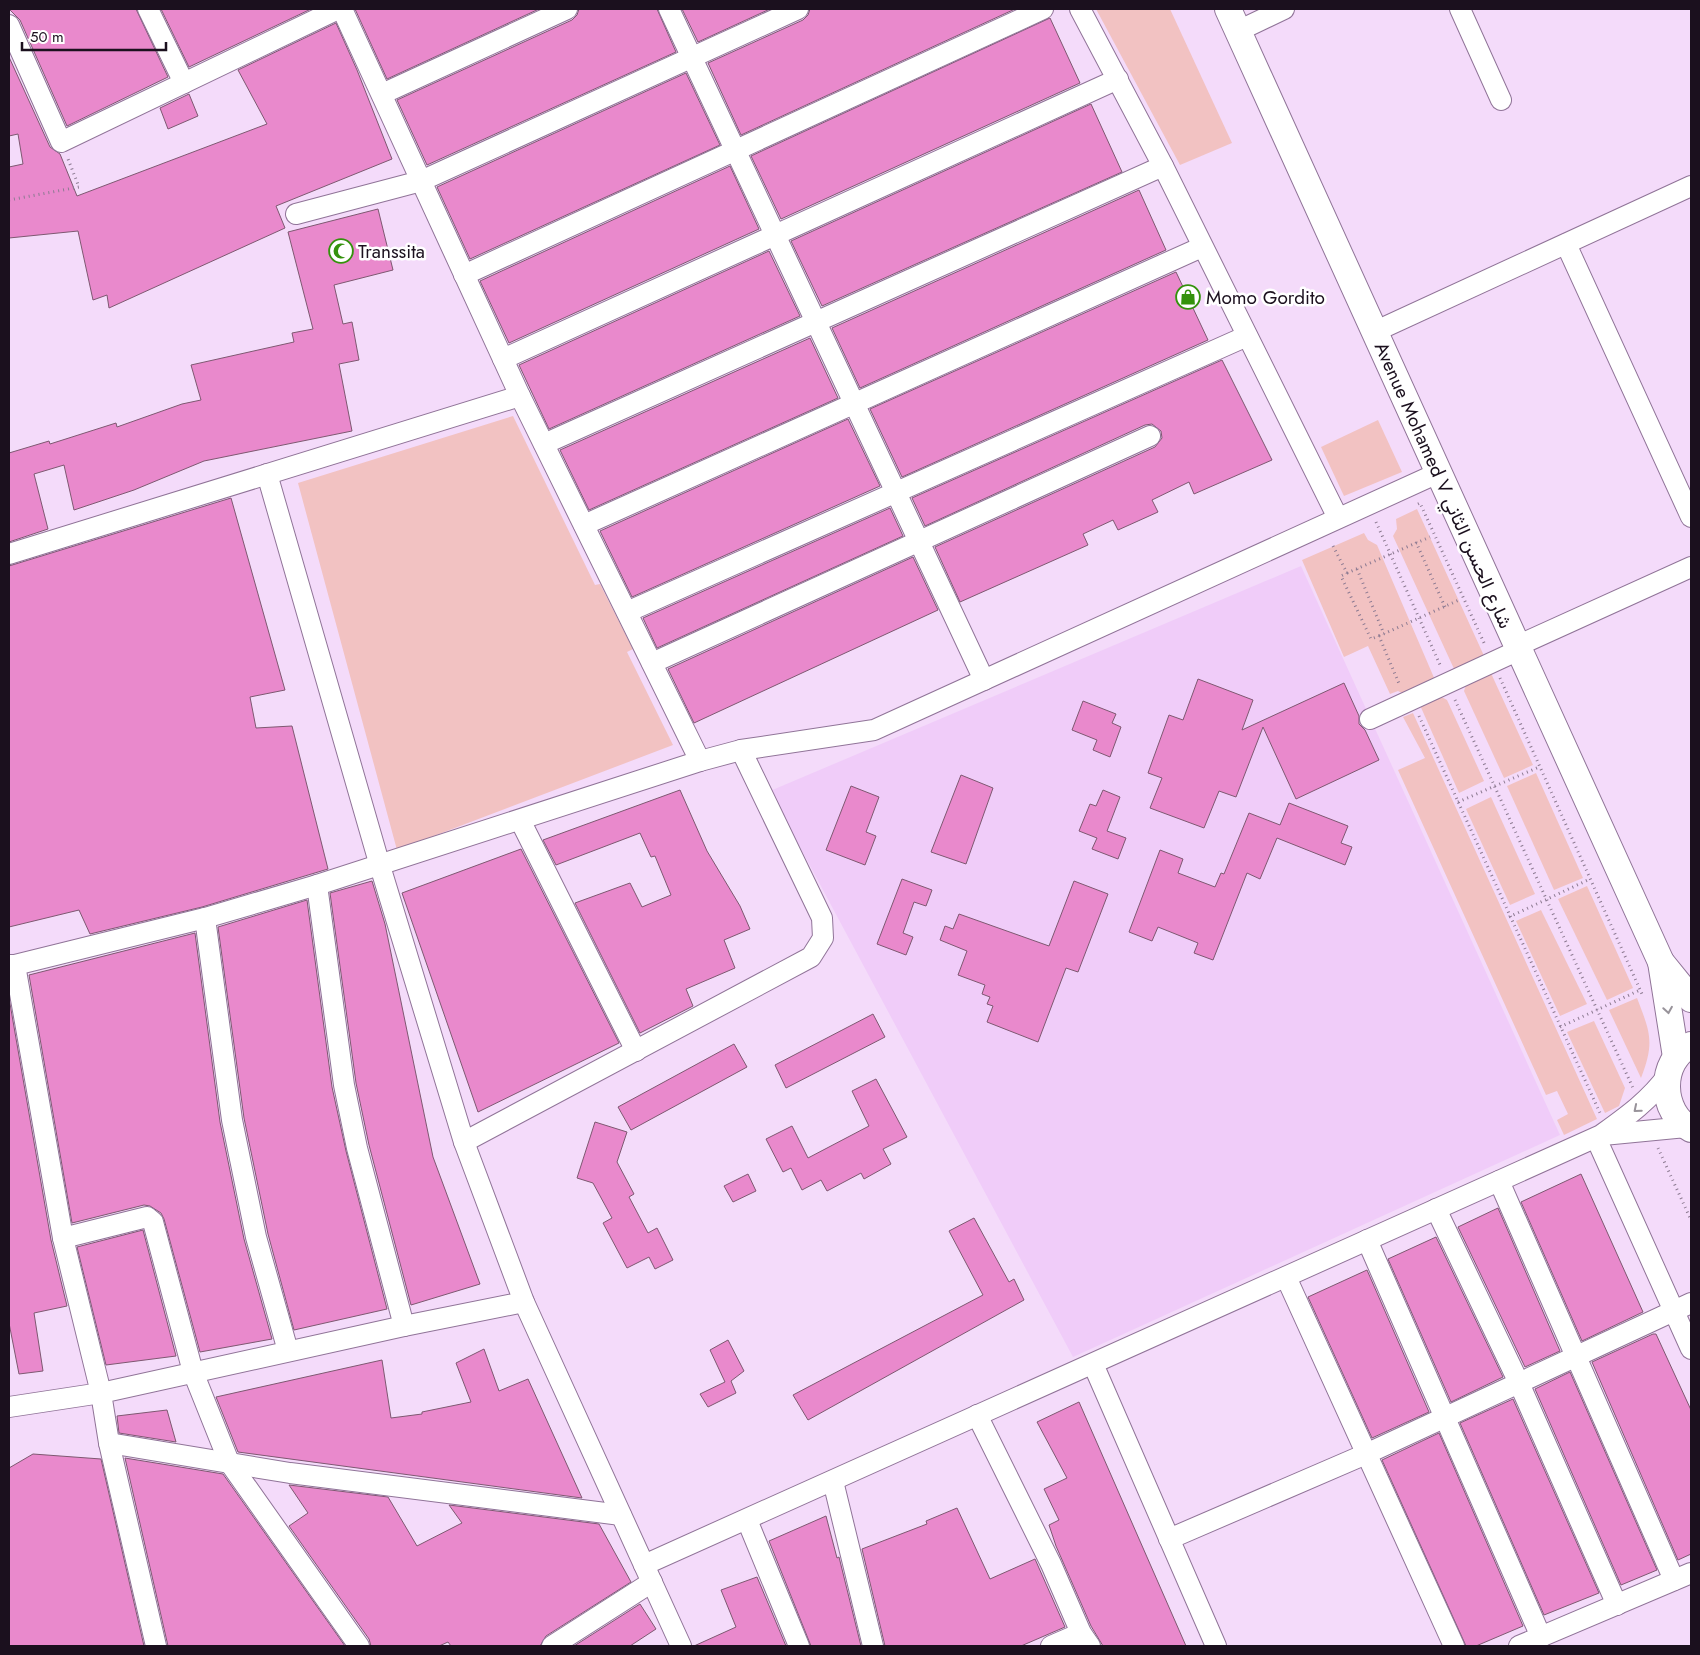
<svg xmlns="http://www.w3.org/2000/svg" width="1700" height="1655" font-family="Jost,Vazirmatn,sans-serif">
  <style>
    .built { fill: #f0ccf9 }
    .green { fill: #f2c2c2 }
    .building { fill: #e989cc; stroke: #7e5871 }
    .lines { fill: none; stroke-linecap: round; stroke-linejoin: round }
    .minor-casing { stroke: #907498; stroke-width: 22 }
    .major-casing { stroke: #907498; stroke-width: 28 }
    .path { stroke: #8d7b92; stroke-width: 3; stroke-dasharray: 1 4; stroke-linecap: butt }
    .minor { stroke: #fff; stroke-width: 20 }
    .major { stroke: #fff; stroke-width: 26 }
    .oneway { stroke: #98939a }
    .labels { text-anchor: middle; stroke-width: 5; stroke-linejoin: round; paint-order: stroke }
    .poi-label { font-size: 19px; fill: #1b101e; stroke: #fff; text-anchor: start }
    .street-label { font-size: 19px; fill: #1b101e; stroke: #fff }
  </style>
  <rect width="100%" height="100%" fill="#f4dbfa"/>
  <path class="built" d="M 1301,566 L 1560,1135 L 1073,1357 L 770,791 Z"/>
  <g class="green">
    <path d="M 1096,9 L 1170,9 L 1232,143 L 1180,165 Z"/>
    <path d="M 513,416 L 595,585 L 600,584 L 633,649 L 627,652 L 673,745 L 397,850 L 298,483 Z"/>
    <path d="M 1378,420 L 1402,472 L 1344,496 L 1321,447 Z"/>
    <path d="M 1417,509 L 1485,658 L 1455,671 L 1393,536 L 1397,529 L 1396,519 Z"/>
    <path d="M 1364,533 L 1368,540 L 1377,545 L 1435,680 L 1404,694 L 1398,691 L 1390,694 L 1368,646 L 1344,657 L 1302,560 Z"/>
    <path d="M 1490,671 L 1533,765 L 1504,778 L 1464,691 L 1467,682 Z"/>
    <path d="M 1438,695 L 1447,700 L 1484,781 L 1459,793 L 1419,703 Z"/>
    <path d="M 1413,713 L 1597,1119 L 1564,1135 L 1557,1120 L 1568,1114 L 1557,1091 L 1546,1095 L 1398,770 L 1425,758 L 1403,717 Z"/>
    <path d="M 1536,773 L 1583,878 L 1554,890 L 1507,786 Z"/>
    <path d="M 1491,797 L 1535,894 L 1510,905 L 1466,809 Z"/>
    <path d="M 1587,886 L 1633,988 L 1607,1000 L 1558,899 Z"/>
    <path d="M 1541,910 L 1587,1004 L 1560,1016 L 1516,921 Z"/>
    <path d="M 1637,998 C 1650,1032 1655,1042 1641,1078 L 1609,1010 Z"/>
    <path d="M 1594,1021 L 1625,1088 L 1619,1106 L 1605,1113 L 1567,1032 Z"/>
  </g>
  <g class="building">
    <path d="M 9,9 L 136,9 L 168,77 L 67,126 L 20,20 Z"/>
    <path d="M 161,9 L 311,9 L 189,67 Z"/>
    <path d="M 355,9 L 539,9 L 387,79 Z"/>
    <path d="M 579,9 L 657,9 L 676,52 L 427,165 L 397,100 L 572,20 L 577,15 Z"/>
    <path d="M 682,9 L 770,9 L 698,42 Z"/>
    <path d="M 810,9 L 1015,9 L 741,135 L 708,63 L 803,20 L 808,15 Z"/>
    <path d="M 1050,18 L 1080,83 L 781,219 L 751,156 Z"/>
    <path d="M 336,23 L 357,70 L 392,159 L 276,206 L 285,228 L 109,308 L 107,295 L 93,300 L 78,231 L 9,238 L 9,167 L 23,164 L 18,134 L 9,136 L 9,57 L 50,147 L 60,154 L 77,196 L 267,124 L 238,70 Z"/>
    <path d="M 686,73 L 720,145 L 470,259 L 437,187 Z"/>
    <path d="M 189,94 L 198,116 L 168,129 L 160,108 Z"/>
    <path d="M 1091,104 L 1122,172 L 822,306 L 791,241 Z"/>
    <path d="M 730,166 L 759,229 L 509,343 L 480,281 Z"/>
    <path d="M 1139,190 L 1166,250 L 860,388 L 832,328 Z"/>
    <path d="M 378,209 L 393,270 L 334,285 L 343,324 L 352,322 L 359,360 L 339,364 L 352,431 L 204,461 L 134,490 L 74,510 L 64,465 L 34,474 L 48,529 L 9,542 L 9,453 L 49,441 L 50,444 L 116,423 L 117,427 L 182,404 L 201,400 L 191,365 L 294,342 L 292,333 L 313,329 L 288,232 Z"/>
    <path d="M 769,251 L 800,316 L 549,429 L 519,365 Z"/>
    <path d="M 1176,272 L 1208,340 L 902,477 L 870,409 Z"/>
    <path d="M 810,338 L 838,398 L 589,510 L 560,450 Z"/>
    <path d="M 1222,360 L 1272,460 L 1194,494 L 1189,482 L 1152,500 L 1158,512 L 1118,530 L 1113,520 L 1083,534 L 1088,545 L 960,602 L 935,547 L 1155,447 L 1162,438 L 1161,431 L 1152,424 L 1145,425 L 925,526 L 912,498 Z"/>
    <path d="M 848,419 L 880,486 L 632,597 L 600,531 Z"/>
    <path d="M 231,498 L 285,690 L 250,697 L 256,728 L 292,726 L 328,869 L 202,907 L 90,934 L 79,910 L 9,927 L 9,566 Z"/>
    <path d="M 890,508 L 903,536 L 657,648 L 643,618 Z"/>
    <path d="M 913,557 L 938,610 L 694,723 L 668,669 Z"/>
    <path d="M 1198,679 L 1253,700 L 1242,730 L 1344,683 L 1359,716 L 1359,724 L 1365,730 L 1379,760 L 1296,799 L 1263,727 L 1236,797 L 1219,791 L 1204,828 L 1150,808 L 1162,778 L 1148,773 L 1169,715 L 1183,720 Z"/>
    <path d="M 1083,701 L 1116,714 L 1112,723 L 1121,727 L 1110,757 L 1093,750 L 1097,740 L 1072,730 Z"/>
    <path d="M 961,775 L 993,788 L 966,864 L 931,852 Z"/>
    <path d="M 851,786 L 879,797 L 866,832 L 876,836 L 865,865 L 826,850 Z"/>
    <path d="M 680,790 L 707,851 L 740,906 L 750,929 L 724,940 L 735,968 L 686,989 L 693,1006 L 640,1033 L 575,903 L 630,883 L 642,907 L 671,895 L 655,856 L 651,857 L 640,833 L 556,865 L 543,840 Z"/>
    <path d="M 1103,790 L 1120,797 L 1107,831 L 1126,838 L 1118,859 L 1092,849 L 1097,838 L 1079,831 L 1090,804 L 1096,806 Z"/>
    <path d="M 1289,803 L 1348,826 L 1341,843 L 1352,847 L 1345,865 L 1277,838 L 1260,879 L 1247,873 L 1213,960 L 1194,953 L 1198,943 L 1158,927 L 1152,941 L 1129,932 L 1160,850 L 1183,859 L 1178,873 L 1215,887 L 1221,873 L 1224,874 L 1249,813 L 1280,825 Z"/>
    <path d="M 521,849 L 619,1043 L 478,1112 L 402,893 Z"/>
    <path d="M 902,879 L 932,890 L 926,906 L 914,902 L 903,933 L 913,937 L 906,955 L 877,944 Z"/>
    <path d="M 372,881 L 385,924 L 433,1157 L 480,1284 L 411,1305 L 369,1145 L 356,1083 L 330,893 Z"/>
    <path d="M 1074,881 L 1108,894 L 1078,972 L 1066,968 L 1038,1042 L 987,1022 L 993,1006 L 987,1004 L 990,997 L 982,994 L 985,985 L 958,975 L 967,951 L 940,940 L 945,926 L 953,929 L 959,914 L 1049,946 Z"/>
    <path d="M 307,900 L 332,1087 L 346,1151 L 387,1309 L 294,1330 L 268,1234 L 244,1118 L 218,927 Z"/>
    <path d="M 195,933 L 220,1122 L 244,1239 L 272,1339 L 200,1352 L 164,1219 L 161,1213 L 150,1206 L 144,1205 L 72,1223 L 29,975 Z"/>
    <path d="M 9,998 L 51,1240 L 67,1306 L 34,1313 L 43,1371 L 19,1374 L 9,1323 Z"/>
    <path d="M 873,1014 L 885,1037 L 786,1088 L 775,1065 Z"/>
    <path d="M 734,1044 L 747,1067 L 631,1130 L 618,1107 Z"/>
    <path d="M 876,1079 L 907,1137 L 883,1149 L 891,1164 L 864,1179 L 861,1173 L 827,1191 L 821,1180 L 802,1190 L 791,1168 L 783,1172 L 766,1139 L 792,1126 L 808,1158 L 869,1126 L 852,1091 Z"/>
    <path d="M 595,1122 L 627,1132 L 617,1162 L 634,1194 L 629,1197 L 648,1233 L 657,1228 L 673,1260 L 655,1269 L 649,1257 L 627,1268 L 603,1223 L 612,1218 L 593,1183 L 577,1178 Z"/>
    <path d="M 748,1174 L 756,1191 L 733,1202 L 724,1186 Z"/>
    <path d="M 1581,1174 L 1643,1312 L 1582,1341 L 1521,1202 Z"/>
    <path d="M 1498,1208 L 1560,1351 L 1525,1367 L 1458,1227 Z"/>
    <path d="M 974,1218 L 1009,1282 L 1014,1279 L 1024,1300 L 808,1420 L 793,1395 L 983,1295 L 949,1231 Z"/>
    <path d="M 143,1230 L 176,1356 L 106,1365 L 77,1247 Z"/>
    <path d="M 1436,1237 L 1503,1377 L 1451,1402 L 1388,1259 Z"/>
    <path d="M 1367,1270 L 1429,1412 L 1372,1438 L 1308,1297 Z"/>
    <path d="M 1653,1334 L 1656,1334 L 1691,1410 L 1691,1554 L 1678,1560 L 1592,1362 Z"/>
    <path d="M 728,1340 L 744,1371 L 731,1381 L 736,1393 L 708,1407 L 700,1394 L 725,1382 L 710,1350 Z"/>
    <path d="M 484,1349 L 499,1391 L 528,1379 L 582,1498 L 238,1452 L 216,1397 L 382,1360 L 391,1418 L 422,1414 L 422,1412 L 471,1402 L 456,1363 Z"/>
    <path d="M 1570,1372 L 1657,1570 L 1621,1585 L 1535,1389 Z"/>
    <path d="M 1513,1399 L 1599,1593 L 1544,1615 L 1460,1423 Z"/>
    <path d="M 1079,1402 L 1186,1646 L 1103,1646 L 1091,1626 L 1056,1546 L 1049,1525 L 1059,1520 L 1044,1489 L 1067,1478 L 1037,1422 Z"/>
    <path d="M 167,1410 L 176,1442 L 119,1433 L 117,1416 Z"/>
    <path d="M 1439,1433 L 1523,1626 L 1476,1646 L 1466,1646 L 1382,1460 Z"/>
    <path d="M 33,1454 L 101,1459 L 144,1646 L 9,1646 L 9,1468 Z"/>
    <path d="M 125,1458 L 223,1474 L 345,1646 L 168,1646 Z"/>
    <path d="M 289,1485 L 388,1497 L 417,1546 L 462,1523 L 449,1505 L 599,1524 L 631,1582 L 546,1636 L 540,1646 L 451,1646 L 448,1642 L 439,1646 L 371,1646 L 369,1639 L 289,1526 L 308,1513 Z"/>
    <path d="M 957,1508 L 990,1579 L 1035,1559 L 1065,1627 L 1021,1646 L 885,1646 L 862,1549 L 927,1524 L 926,1521 Z"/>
    <path d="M 826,1516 L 837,1558 L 839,1557 L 861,1646 L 811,1646 L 769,1541 Z"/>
    <path d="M 757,1577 L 786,1646 L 694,1646 L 736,1627 L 721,1590 Z"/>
    <path d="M 640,1604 L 656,1629 L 630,1646 L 574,1646 Z"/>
  </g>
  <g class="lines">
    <g class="minor-casing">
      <g id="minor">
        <path d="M 148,9 L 184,83"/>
        <path d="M 342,9 L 520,396 L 700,761"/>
        <path d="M 669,9 L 984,680"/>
        <path d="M 1080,9 L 1163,166 L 1338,518"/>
        <path d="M 1460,9 L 1501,100"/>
        <path d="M 9,25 L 61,142 L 338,9"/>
        <path d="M 1238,31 L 1284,9"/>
        <path d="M 382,94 L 567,9"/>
        <path d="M 296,214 L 421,181 L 798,9"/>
        <path d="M 1566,244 L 1691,517"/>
        <path d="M 464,275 L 1043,9"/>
        <path d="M 1374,332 L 1691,186"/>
        <path d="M 503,359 L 1118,79"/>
        <path d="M 544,444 L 1163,166"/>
        <path d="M 267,474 L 380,866 L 464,1142 L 524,1302 L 681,1646"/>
        <path d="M 584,525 L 1202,247"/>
        <path d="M 9,554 L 520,396"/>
        <path d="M 627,612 L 1247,336"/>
        <path d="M 1517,646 L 1691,567"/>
        <path d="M 652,663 L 1150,436"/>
        <path d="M 1370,719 L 1519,650"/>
        <path d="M 520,820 L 636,1051"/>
        <path d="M 317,885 L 344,1085 L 357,1148 L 404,1326"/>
        <path d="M 205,918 L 232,1120 L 256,1237 L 288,1351"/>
        <path d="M 9,965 L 15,965 L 205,918 L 317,885 L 700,761 L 741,750 L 874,730 L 1438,473"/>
        <path d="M 1603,1135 L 1686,1127"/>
        <path d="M 1596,1138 L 1691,1349"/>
        <path d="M 464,1142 L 811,957 L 823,938 L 822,918 L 741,750"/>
        <path d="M 1499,1181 L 1674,1580"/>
        <path d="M 1436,1209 L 1519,1383 L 1617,1605"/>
        <path d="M 63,1238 L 147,1217 L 153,1222 L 193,1372 L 229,1462 L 359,1646"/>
        <path d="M 1367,1240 L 1541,1637"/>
        <path d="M 1286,1277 L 1454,1646"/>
        <path d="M 1093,1364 L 1216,1646"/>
        <path d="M 9,1407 L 101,1393 L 63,1238 L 15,965"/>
        <path d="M 977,1415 L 1051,1564 L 1081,1633 L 1090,1646"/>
        <path d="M 109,1443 L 290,1473 L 621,1515"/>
        <path d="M 833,1481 L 873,1646"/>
        <path d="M 747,1520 L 799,1646"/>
        <path d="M 1169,1539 L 1366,1454 L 1691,1303"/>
        <path d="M 644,1565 L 1601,1135 C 1626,1117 1649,1101 1668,1075"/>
        <path d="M 156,1646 L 109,1443 L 101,1393 L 404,1326 L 524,1302"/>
        <path d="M 552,1646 L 652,1582"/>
        <path d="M 1051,1646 L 1081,1633"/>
        <path d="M 1519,1646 L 1691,1573"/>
      </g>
    </g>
    <g class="major-casing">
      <g id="major">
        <path d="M 1228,9 L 1661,962 L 1691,999"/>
        <path d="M 1661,962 L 1676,1057"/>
        <path d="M 1691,1045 C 1658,1061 1660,1113 1691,1129"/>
      </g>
    </g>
    <g class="path">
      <path d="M 9,200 L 79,187 L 68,159"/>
      <path d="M 1418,504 L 1420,503 L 1485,645"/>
      <path d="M 1376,522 L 1441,667"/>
      <path d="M 1416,542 L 1445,607"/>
      <path d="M 1333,546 L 1347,573 L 1341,576 L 1371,639 L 1379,636 L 1400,686"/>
      <path d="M 1357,569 L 1384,634"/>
      <path d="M 1347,573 L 1430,537"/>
      <path d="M 1379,636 L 1459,600"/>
      <path d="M 1500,678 L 1642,994"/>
      <path d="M 1455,700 L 1633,1088"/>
      <path d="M 1419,716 L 1600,1113"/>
      <path d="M 1458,802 L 1539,767"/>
      <path d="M 1509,917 L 1590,879"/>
      <path d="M 1560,1027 L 1640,990"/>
      <path d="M 1658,1148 L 1691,1220"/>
    </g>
    <use href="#minor" class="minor"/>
    <use href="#major" class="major"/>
  </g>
  <defs><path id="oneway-chevron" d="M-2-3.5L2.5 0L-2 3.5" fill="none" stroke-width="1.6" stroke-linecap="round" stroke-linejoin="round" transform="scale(1.25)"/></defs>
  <g class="oneway">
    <use href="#oneway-chevron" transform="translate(1668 1010) rotate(81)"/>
    <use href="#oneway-chevron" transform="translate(1637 1109) rotate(140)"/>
  </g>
  <defs>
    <g id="mosque-ring" transform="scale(1.25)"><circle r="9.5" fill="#fff" stroke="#34920c" stroke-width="1.5"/><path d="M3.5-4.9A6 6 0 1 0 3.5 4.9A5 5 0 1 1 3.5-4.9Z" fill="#34920c"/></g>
    <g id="shop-ring" transform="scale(1.25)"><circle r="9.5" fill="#fff" stroke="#34920c" stroke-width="1.5"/><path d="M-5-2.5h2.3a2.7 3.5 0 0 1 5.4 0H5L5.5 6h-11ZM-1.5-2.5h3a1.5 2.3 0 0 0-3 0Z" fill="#34920c"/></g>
  </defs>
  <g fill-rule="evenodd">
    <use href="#mosque-ring" x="341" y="251"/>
    <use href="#shop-ring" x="1188" y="297"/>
  </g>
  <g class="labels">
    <g class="poi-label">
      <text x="358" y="258">Transsita</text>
      <text x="1206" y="304">Momo Gordito</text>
    </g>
    <g class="street-label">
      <text transform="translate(1444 485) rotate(66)" y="7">Avenue Mohamed V شارع الحسن الثاني</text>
    </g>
  </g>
  <rect width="1700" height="1655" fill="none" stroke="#1b101e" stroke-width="20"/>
  <path d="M22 42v8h144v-8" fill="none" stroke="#1b101e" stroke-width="2.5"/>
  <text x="30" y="42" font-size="15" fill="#1b101e" stroke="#ffffff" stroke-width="4" paint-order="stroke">50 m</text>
</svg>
